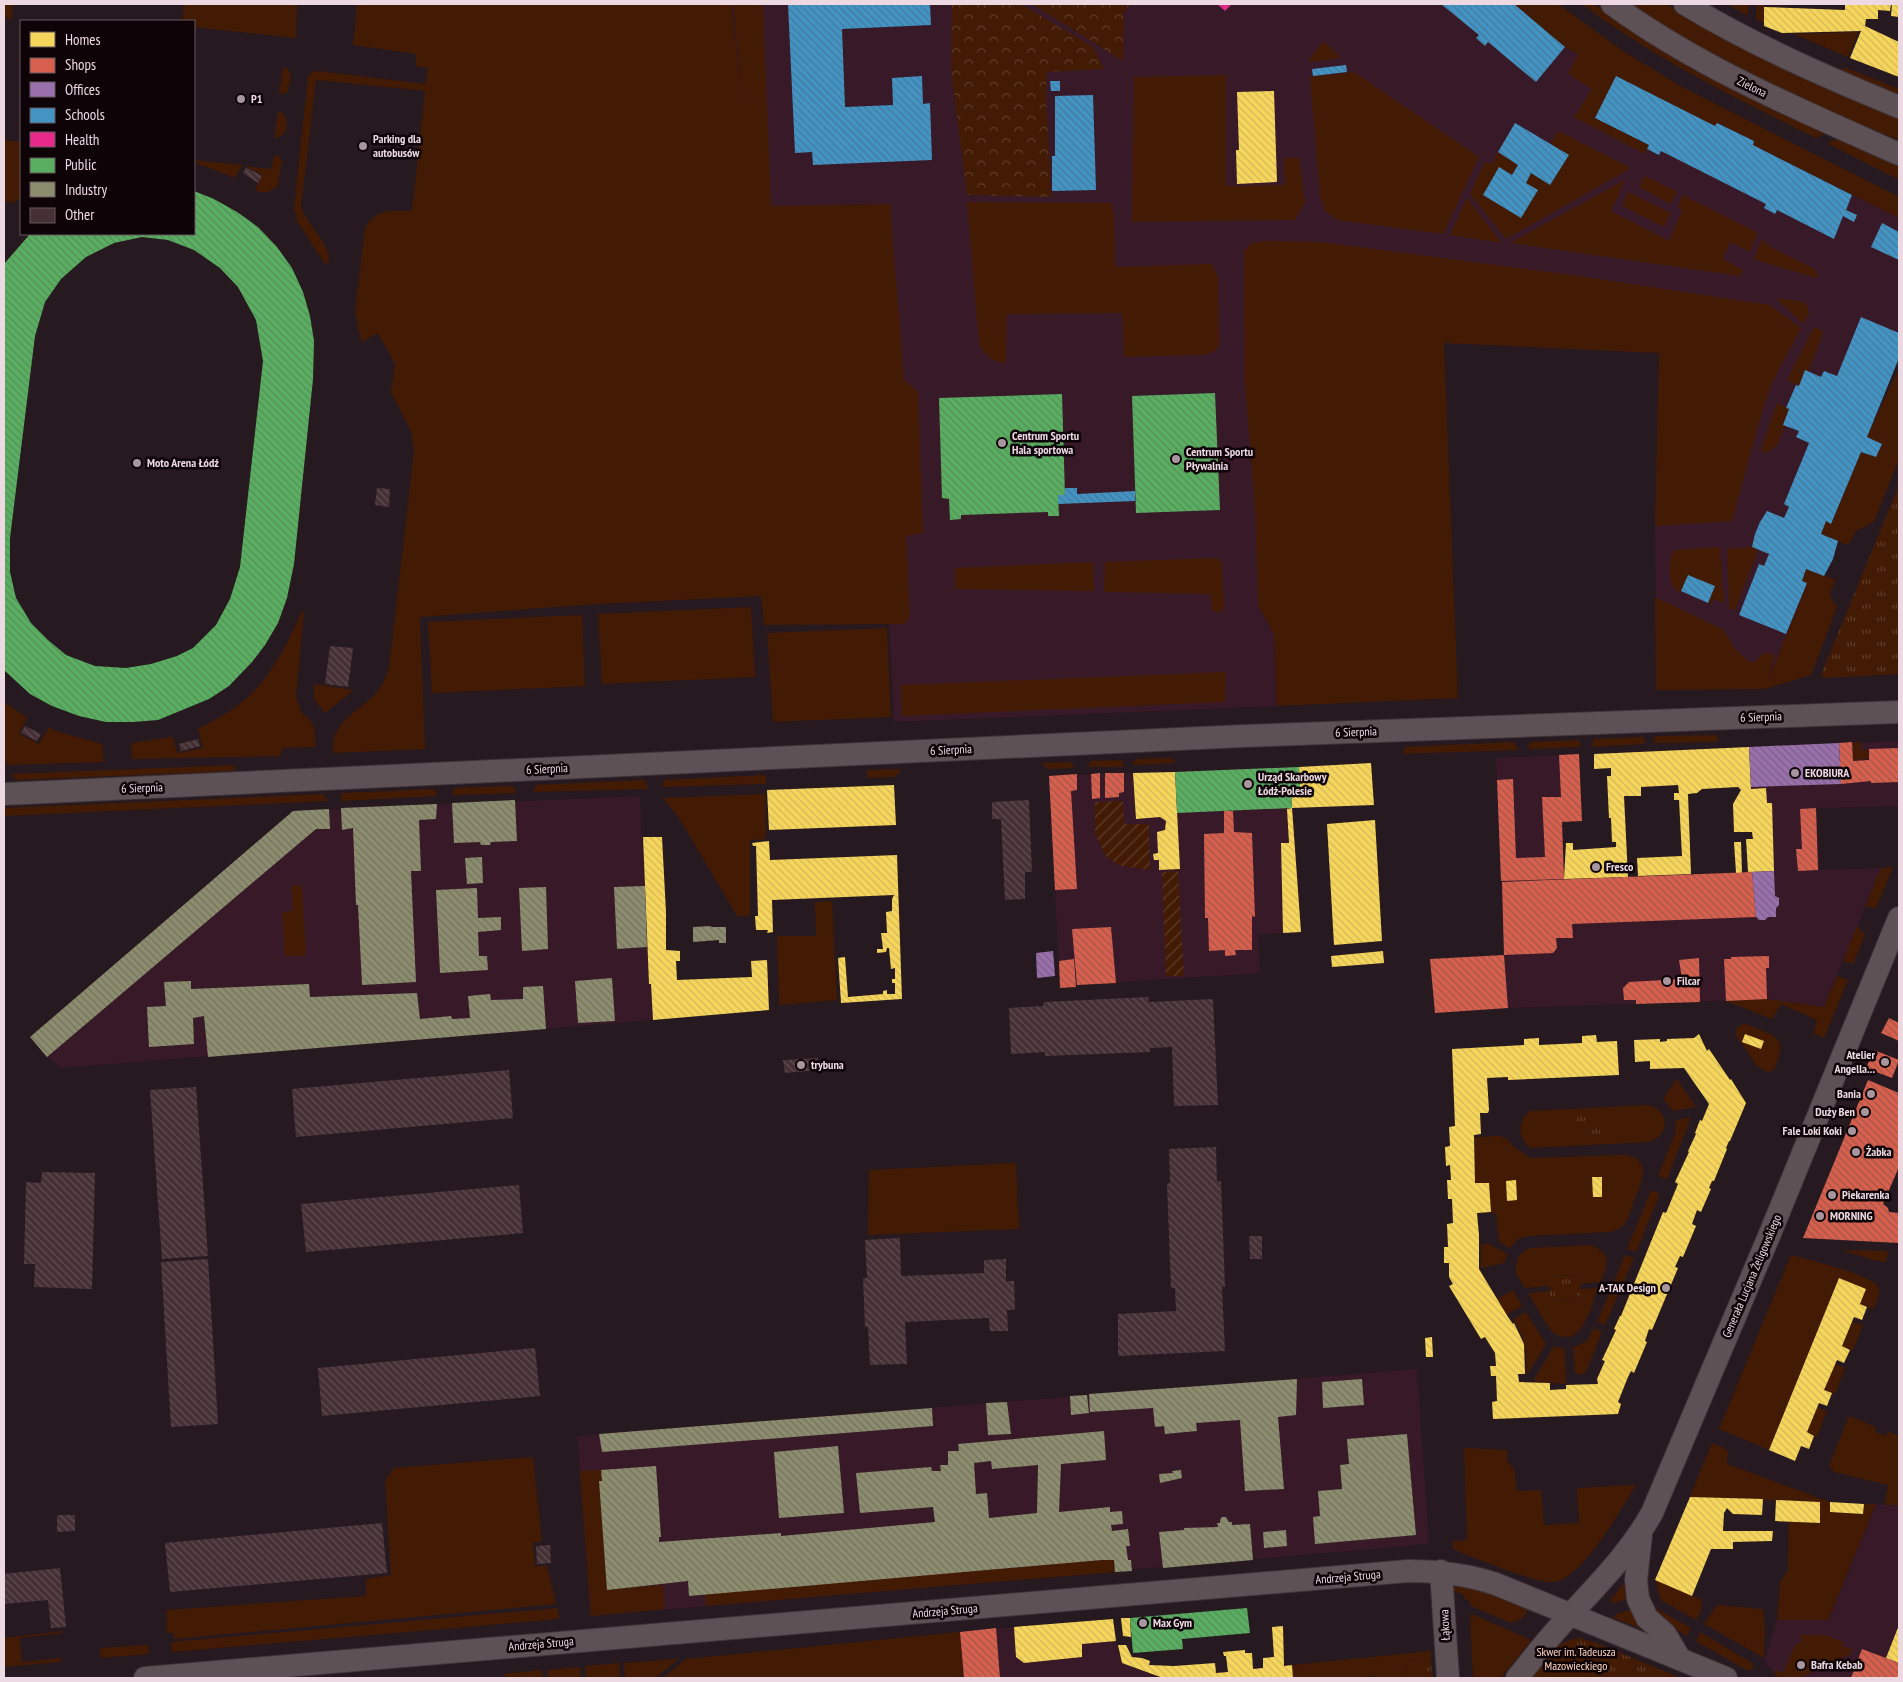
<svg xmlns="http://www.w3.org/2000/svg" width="1903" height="1682" font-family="'PT Sans Narrow',sans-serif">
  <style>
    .built { fill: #371928 }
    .grass { fill: #431b04 }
    .forest { fill: url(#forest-crowns) }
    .park { fill: url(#park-tufts) }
    .garden { fill: url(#garden-furrows) }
    .homes { fill: url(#homes-back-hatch) }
    .shops { fill: url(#shops-back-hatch) }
    .offices { fill: url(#offices-back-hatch) }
    .schools { fill: url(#schools-back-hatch) }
    .health { fill: url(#health-back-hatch) }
    .public { fill: url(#public-back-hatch); fill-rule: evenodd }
    .industry { fill: url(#industry-back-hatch); fill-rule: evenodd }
    .building { fill: url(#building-back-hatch) }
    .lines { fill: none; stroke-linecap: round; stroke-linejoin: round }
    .minor-casing { stroke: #3e3338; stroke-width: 24 }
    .minor { stroke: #5d5156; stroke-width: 22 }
    .poi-dot { fill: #a7969d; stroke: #0e0408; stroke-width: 2 }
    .labels { text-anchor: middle; stroke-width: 5; stroke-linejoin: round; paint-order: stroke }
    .street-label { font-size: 12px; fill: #ecd9e1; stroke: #0e0408 }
    .poi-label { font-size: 12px; font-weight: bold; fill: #ecd9e1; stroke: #0e0408; text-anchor: start }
    .park-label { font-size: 12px; fill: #ffd5c0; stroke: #0e0408 }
  </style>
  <defs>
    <pattern id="forest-crowns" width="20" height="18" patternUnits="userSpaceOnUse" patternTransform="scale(1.25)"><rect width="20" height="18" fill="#431b04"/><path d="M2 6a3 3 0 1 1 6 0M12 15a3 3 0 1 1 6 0" fill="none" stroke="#5e3c28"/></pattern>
    <pattern id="park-tufts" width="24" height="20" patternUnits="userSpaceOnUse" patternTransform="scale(1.25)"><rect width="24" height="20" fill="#431b04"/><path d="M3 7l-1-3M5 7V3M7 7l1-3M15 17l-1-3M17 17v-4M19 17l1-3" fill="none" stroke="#5e3c28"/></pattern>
    <pattern id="garden-furrows" width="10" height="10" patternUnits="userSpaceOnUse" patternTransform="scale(1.25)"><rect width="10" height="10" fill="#431b04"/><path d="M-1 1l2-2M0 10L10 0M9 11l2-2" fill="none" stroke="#5e3c28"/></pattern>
    <pattern id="homes-back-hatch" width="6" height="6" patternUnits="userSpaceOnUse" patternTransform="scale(1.25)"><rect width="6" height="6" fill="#f6d55c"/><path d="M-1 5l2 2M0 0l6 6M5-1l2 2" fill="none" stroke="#d3b757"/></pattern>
    <pattern id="shops-back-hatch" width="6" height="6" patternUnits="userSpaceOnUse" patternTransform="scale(1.25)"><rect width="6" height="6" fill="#d6604d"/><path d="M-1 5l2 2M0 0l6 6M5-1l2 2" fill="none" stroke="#a4554a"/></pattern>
    <pattern id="offices-back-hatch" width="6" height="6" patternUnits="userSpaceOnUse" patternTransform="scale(1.25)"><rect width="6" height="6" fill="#9970ab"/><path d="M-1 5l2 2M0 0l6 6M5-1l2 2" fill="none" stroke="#7c6087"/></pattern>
    <pattern id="schools-back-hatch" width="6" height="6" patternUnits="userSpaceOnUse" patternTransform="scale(1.25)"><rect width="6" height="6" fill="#4393c3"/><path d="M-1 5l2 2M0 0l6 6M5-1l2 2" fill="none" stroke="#447a9d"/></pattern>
    <pattern id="health-back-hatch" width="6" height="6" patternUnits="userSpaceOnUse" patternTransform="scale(1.25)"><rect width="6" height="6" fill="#e7298a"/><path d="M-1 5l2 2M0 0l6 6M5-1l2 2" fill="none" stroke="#b73075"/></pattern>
    <pattern id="public-back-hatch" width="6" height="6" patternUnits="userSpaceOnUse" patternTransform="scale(1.25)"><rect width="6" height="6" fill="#5aae61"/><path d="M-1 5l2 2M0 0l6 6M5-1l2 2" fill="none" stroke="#548d58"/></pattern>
    <pattern id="industry-back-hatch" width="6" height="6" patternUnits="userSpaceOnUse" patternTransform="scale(1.25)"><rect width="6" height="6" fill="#8c8c6e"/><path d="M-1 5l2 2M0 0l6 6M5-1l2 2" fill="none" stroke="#74725f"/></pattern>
    <pattern id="building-back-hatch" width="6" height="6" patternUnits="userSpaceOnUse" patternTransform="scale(1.25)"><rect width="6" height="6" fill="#453035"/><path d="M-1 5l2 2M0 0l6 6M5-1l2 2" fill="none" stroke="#604d52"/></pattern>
  </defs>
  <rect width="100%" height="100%" fill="#26191f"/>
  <g class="built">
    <path d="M 731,4 L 1514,4 L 1565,47 L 1616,76 L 1715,126 L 1717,123 L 1754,141 L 1753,145 L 1899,218 L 1899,358 L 1765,689 L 1656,690 L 1655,526 L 1659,353 L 1444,343 L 1258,605 L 1274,634 L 1277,706 L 894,722 L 868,204 L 754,208 Z"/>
    <path d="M 1899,741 L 1899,806 L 1816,808 L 1820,870 L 1881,868 L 1824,1007 L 1767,999 L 1508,1008 L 1504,955 L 1496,758 L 1559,755 L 1564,880 L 1754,872 L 1749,747 Z"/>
    <path d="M 1299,767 L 1300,788 L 1292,788 L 1301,932 L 1258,934 L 1260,973 L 1060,986 L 1049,776 Z"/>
    <path d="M 640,796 L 649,984 L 651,984 L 653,1020 L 61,1068 L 47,1057 L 30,1037 L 293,811 Z"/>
    <path d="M 1417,1369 L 1429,1544 L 591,1616 L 577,1436 Z"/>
    <path d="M 1876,1504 L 1899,1506 L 1899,1678 L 1781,1678 L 1777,1677 L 1764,1660 L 1777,1620 L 1829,1619 Z"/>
    <path d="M 1113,1619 L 1116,1641 L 1122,1663 L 1160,1677 L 1292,1665 L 1293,1678 L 952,1678 L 963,1675 L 960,1632 Z"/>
  </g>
  <g class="grass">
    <path d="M 5,4 L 13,4 L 11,20 L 7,18 L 4,14 Z"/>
    <path d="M 184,4 L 297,4 L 296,38 L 194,27 L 194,21 L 182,21 Z"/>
    <path d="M 357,4 L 731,4 L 744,113 L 733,4 L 763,4 L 771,206 L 890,204 L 904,380 L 918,392 L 923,533 L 906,536 L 910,616 L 905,624 L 764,625 L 761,596 L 598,604 L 420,617 L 425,749 L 334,753 C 328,722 361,711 377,692 C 383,685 386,676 389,668 L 414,451 L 411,431 L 391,392 L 395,364 L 378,333 L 361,342 L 355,311 L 365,228 C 377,208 392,211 412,211 L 425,91 L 316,80 L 301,206 C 305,223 334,247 328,263 L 325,264 L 297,221 L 294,209 L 308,77 L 312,72 L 318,71 L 425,84 L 428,68 L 416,66 L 416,54 L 353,45 Z"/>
    <path d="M 1514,4 L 1558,4 L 1623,51 L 1682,87 L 1899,197 L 1899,218 L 1753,145 L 1754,141 L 1718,123 L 1715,126 L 1616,76 L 1595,118 L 1649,145 L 1645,154 L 1574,117 L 1592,89 L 1568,74 L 1578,54 L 1565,47 Z"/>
    <path d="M 1582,4 L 1594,4 L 1636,34 L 1692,68 L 1737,92 L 1825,134 L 1817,138 L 1814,137 C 1733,97 1654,58 1582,4 Z"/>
    <path d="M 1630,4 L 1666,4 L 1709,30 L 1899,117 L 1899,140 L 1803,101 L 1715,58 Z"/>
    <path d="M 1727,4 L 1749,4 L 1748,16 Z"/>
    <path d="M 1757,4 L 1765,4 L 1764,23 L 1756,19 Z"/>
    <path d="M 1858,32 L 1848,57 L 1794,34 Z"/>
    <path d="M 1323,41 L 1340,56 L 1340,58 L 1311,62 L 1309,60 Z"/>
    <path d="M 1844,67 L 1899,89 L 1899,95 L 1841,71 Z"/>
    <path d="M 283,68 L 287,68 L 291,74 L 288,92 L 279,94 Z"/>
    <path d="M 1354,72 L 1479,157 L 1443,234 L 1337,220 L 1325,211 L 1320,196 L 1310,77 Z"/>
    <path d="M 1226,75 L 1226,186 L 1285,185 L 1284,158 L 1299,158 L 1305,202 L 1295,220 L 1132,222 L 1134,77 Z"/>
    <path d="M 278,111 C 291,115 289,138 274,138 Z"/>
    <path d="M 1558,131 L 1631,168 L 1506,239 L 1470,194 L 1485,162 L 1492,164 L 1498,152 L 1518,165 L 1512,175 L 1499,167 L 1483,195 L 1521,218 L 1538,190 L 1526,183 L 1531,173 L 1550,185 L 1568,155 L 1550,144 Z"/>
    <path d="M 1837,139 L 1899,167 L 1899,180 L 1827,143 Z"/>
    <path d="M 4,140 L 21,142 L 21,198 L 12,203 L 4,200 Z"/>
    <path d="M 274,155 L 278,156 L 282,161 L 278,185 C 271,193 263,194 255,190 L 262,175 L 246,166 L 271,169 Z"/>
    <path d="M 194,160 L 242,165 L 235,178 L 194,162 Z"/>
    <path d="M 1645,176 L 1677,192 L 1671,204 L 1639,187 Z"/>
    <path d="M 1625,180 L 1611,211 L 1669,241 L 1682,211 L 1678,206 L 1683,195 L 1758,233 L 1750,252 L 1730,242 L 1723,259 L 1743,270 L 1740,276 L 1510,243 Z"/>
    <path d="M 1628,192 L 1671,213 L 1664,227 L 1622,206 Z"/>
    <path d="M 1467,198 L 1502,243 L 1450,235 Z"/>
    <path d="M 967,202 L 1112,203 L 1114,216 L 1115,267 L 1212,264 L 1218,278 L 1219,344 C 1216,352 1212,353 1203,355 L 1124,357 L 1122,313 L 1007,314 L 1006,363 C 992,362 986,356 979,344 Z"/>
    <path d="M 1762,239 L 1769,246 L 1780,252 L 1815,269 L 1818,277 L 1816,278 L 1756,260 L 1754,258 Z"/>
    <path d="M 1264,241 L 1321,242 L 1572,275 L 1770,305 L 1801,328 L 1772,383 L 1763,408 L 1732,521 L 1655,526 L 1659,353 L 1444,343 L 1458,698 L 1277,706 L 1274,634 L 1258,605 L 1255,506 L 1245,386 L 1244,251 L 1252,243 Z"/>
    <path d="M 1776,298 L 1804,302 L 1807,305 L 1809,313 L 1803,324 Z"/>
    <path d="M 1814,327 L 1821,330 L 1823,333 L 1808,372 L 1805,371 L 1799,386 L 1787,380 Z"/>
    <path d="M 1899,368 L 1899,458 L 1874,522 L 1856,531 L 1848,545 L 1821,534 L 1826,521 L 1832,523 L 1861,452 L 1876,457 L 1882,444 L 1867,437 Z"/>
    <path d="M 1777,403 L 1789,409 L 1783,425 L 1785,426 L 1776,447 L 1765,453 L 1761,450 Z"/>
    <path d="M 1716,547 L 1720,548 L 1724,603 L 1713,599 L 1711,605 L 1708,603 L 1714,586 L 1688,575 L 1680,593 C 1667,588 1669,564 1672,552 L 1675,550 Z"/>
    <path d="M 1752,547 L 1758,550 L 1735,610 L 1729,609 L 1727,549 Z"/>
    <path d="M 1214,558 L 1218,559 L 1222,563 L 1224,609 L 1220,612 L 1215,612 L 1212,609 L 1210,594 L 1104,592 L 1105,562 Z"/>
    <path d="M 1093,562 L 1094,591 L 955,589 L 955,568 Z"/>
    <path d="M 1806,569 L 1836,580 L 1829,594 L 1837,607 L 1836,610 L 1811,675 L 1765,689 L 1656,690 L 1655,597 L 1724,630 L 1734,648 L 1747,660 L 1753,663 L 1763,653 L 1775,654 L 1768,681 L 1807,584 L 1802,581 Z"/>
    <path d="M 751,607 L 755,677 L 602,684 L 598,614 Z"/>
    <path d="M 302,611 L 304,611 L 296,696 L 301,712 L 310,720 L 314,728 L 316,747 L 283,748 L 280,756 L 132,759 L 131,743 L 173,737 L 177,753 L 203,748 L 198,729 C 216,719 237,709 252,693 C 275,670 289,640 302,611 Z"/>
    <path d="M 582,615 L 585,686 L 432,693 L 428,622 Z"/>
    <path d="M 887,628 L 891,717 L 773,722 L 767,633 Z"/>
    <path d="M 1226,672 L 1225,702 L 902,716 L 901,685 Z"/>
    <path d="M 314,684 L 354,690 L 325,713 L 314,699 Z"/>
    <path d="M 4,702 L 27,718 L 19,734 L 39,744 L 49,727 L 55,731 L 102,744 L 104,762 L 7,765 L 4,756 Z"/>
    <path d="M 1717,735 L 1717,742 L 1653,743 L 1655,736 Z"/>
    <path d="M 1644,737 L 1645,744 L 1591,747 L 1594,739 Z"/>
    <path d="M 1579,740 L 1581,747 L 1529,749 L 1528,746 L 1531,742 Z"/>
    <path d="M 1513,742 L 1518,750 L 1403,754 L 1405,747 Z"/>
    <path d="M 1861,742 L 1861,750 L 1868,750 L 1868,759 L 1853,760 L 1853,742 Z"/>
    <path d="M 1171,758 L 1176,763 L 1133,765 L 1133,762 L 1137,759 Z"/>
    <path d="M 1123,760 L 1123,767 L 1088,767 L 1091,761 Z"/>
    <path d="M 1071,762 L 1074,768 L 1048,769 L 1041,763 Z"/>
    <path d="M 234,765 L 235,771 L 16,780 L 11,774 Z"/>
    <path d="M 902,769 L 895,777 L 867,778 L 867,770 Z"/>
    <path d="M 766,775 L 766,784 L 662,787 L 664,780 Z"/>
    <path d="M 645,780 L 648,789 L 533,792 L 536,785 Z"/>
    <path d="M 512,786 L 515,788 L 515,793 L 452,795 L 454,788 Z"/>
    <path d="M 435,789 L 437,796 L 341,801 L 342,793 Z"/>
    <path d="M 323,794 L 328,801 L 4,816 L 4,808 Z"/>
    <path d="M 765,794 L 766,839 L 750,840 L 750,916 L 737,916 L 679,818 L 663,798 Z"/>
    <path d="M 1893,867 L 1876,908 L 1865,907 L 1881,868 Z"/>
    <path d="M 299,885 L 302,887 L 306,953 L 304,956 L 285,956 L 282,912 L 293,911 L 291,886 Z"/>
    <path d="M 832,901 L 837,1000 L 779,1005 L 777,936 L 816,936 L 815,902 Z"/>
    <path d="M 1857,926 L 1865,935 L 1853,964 L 1843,961 Z"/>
    <path d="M 1837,976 L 1848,980 L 1824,1038 L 1813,1033 L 1817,1020 L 1781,1004 L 1772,1019 L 1726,1001 L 1767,999 L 1824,1007 Z"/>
    <path d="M 1746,1024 C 1775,1037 1789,1034 1774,1070 L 1768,1072 L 1757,1066 L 1736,1035 L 1736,1030 L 1740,1025 Z"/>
    <path d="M 1677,1079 L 1696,1107 L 1673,1111 L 1663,1099 Z"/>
    <path d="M 1647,1105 C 1670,1110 1671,1134 1649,1142 L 1531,1148 C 1517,1139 1517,1121 1530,1111 Z"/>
    <path d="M 1691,1117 L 1667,1179 L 1658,1176 L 1675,1134 L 1676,1120 Z"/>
    <path d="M 1499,1136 L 1506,1138 L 1515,1148 L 1530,1158 L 1622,1155 C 1655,1157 1641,1184 1633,1203 C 1631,1210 1628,1219 1624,1225 C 1620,1229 1616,1230 1610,1232 L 1528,1236 L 1518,1239 L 1510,1248 L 1499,1242 L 1496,1214 L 1491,1212 L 1489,1183 L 1475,1183 L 1475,1137 Z"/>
    <path d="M 1016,1163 L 1019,1229 L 868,1235 L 869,1170 Z"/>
    <path d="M 1651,1190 L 1660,1194 L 1636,1252 L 1627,1249 Z"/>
    <path d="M 1481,1244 L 1489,1244 L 1507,1254 L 1504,1263 L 1481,1268 Z"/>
    <path d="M 1591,1245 C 1611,1253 1609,1265 1600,1282 L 1580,1284 L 1579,1275 L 1549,1276 L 1549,1286 L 1525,1288 L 1516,1273 L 1516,1265 L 1518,1257 L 1523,1252 L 1529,1248 Z"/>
    <path d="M 1842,1250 L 1888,1251 L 1886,1262 L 1873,1260 Z"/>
    <path d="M 1625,1255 L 1634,1258 L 1605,1325 L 1597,1322 Z"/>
    <path d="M 1791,1255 C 1805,1259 1874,1275 1878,1287 C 1881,1294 1876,1302 1873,1309 L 1860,1304 L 1866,1289 L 1839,1278 L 1769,1450 L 1719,1429 Z"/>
    <path d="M 1598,1288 C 1592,1303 1585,1338 1565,1337 C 1559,1337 1554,1334 1551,1330 C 1542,1319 1536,1305 1528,1293 L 1550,1291 L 1550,1301 L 1580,1300 L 1580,1289 Z"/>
    <path d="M 1513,1290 L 1522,1306 L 1506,1315 L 1497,1299 Z"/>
    <path d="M 1526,1312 L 1546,1344 L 1527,1375 C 1526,1351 1526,1339 1513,1319 Z"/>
    <path d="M 1852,1322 L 1863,1325 L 1853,1350 L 1842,1346 Z"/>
    <path d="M 1594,1328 L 1602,1332 L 1585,1374 L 1575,1374 L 1573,1348 L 1587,1341 Z"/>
    <path d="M 1554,1346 L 1565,1349 L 1566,1384 L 1533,1381 Z"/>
    <path d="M 1835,1364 L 1845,1368 L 1835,1394 L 1824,1390 Z"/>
    <path d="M 1817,1407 L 1827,1411 L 1817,1437 L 1807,1432 Z"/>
    <path d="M 1849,1416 L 1876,1427 L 1875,1432 L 1886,1436 L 1888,1431 L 1899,1436 L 1899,1505 L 1885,1505 L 1888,1485 L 1834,1472 L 1829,1466 Z"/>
    <path d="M 1712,1443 L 1724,1448 L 1728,1452 L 1727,1464 L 1830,1502 L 1830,1512 L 1863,1514 L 1864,1504 L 1876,1504 L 1828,1620 L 1777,1620 L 1780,1582 L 1788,1570 L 1789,1522 L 1820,1523 L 1820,1502 L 1690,1497 Z"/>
    <path d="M 1464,1448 L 1507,1450 L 1507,1461 L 1514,1469 L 1517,1491 L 1541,1490 L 1544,1525 L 1579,1523 L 1577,1488 L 1636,1485 C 1621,1509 1583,1578 1554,1582 C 1537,1584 1472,1557 1453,1549 L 1453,1541 L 1467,1540 Z"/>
    <path d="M 533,1457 L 542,1541 L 533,1543 L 535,1566 L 547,1566 L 556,1604 L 174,1639 L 174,1634 L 167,1633 L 166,1610 L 366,1596 L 366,1579 L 391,1575 L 385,1481 L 394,1468 Z"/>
    <path d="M 601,1470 L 602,1481 L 599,1481 L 607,1590 L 663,1585 L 665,1609 L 591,1616 L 580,1471 Z"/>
    <path d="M 1102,1560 L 1114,1560 L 1115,1572 L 706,1606 L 705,1594 Z"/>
    <path d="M 1627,1580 L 1630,1598 L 1614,1603 L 1610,1600 Z"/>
    <path d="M 1655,1580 L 1702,1600 L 1701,1611 L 1696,1620 L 1661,1600 Z"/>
    <path d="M 1455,1585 L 1488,1593 L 1528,1609 L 1523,1618 L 1511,1623 L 1471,1606 L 1469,1600 L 1464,1599 L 1464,1595 L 1452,1590 L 1453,1586 Z"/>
    <path d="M 1650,1605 L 1691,1628 L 1687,1636 L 1664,1622 Z"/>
    <path d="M 1717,1605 L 1763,1609 L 1765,1630 L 1764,1658 L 1704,1624 Z"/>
    <path d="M 558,1608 L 559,1619 L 172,1652 L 171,1642 Z"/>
    <path d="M 1633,1609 L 1647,1631 L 1614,1618 L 1616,1614 Z"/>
    <path d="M 1472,1614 L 1531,1640 L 1501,1678 L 1473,1678 L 1470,1616 Z"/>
    <path d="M 62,1631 L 63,1633 L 19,1638 L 22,1662 L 60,1658 L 61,1662 L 4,1667 L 4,1638 Z"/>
    <path d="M 960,1632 L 963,1676 L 952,1678 L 663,1678 L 686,1659 Z"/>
    <path d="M 1700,1632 L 1752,1663 L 1754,1669 L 1746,1670 L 1696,1641 Z"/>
    <path d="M 1799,1635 L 1824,1635 L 1844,1642 L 1842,1646 L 1852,1649 L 1850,1654 L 1800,1678 L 1777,1677 L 1774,1672 L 1776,1670 L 1783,1673 L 1794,1647 L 1803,1640 Z"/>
    <path d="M 148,1645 L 149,1654 L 101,1658 L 100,1648 Z"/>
    <path d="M 1431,1651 L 1431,1659 L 1407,1661 L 1408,1678 L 1376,1678 L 1375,1676 L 1356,1678 L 1293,1678 L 1292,1665 Z"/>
    <path d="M 679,1659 L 655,1678 L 625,1678 L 624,1663 Z"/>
    <path d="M 619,1663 L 620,1678 L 586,1678 L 585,1666 Z"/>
    <path d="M 580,1667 L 581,1678 L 548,1678 L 547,1670 Z"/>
    <path d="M 542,1670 L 543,1678 L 505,1678 L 504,1674 Z"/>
  </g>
  <g class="forest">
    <path d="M 952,4 L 1021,4 L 1093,47 L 1104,69 L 1047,72 L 1046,96 L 1051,197 L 967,195 L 951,69 Z"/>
    <path d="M 1032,4 L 1131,4 L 1124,12 L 1123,61 Z"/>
  </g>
  <g class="park">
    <path d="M 1899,485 L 1899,674 L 1823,678 L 1821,675 Z"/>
    <path d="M 1606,1114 L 1607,1135 L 1578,1137 L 1577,1116 Z"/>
    <path d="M 1580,1275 L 1581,1300 L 1550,1301 L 1549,1276 Z"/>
    <path d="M 1579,1638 L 1594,1642 L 1681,1678 L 1530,1678 C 1544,1661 1555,1641 1579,1638 Z"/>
    <path d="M 1431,1659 L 1432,1678 L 1408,1678 L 1407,1661 Z"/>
  </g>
  <g class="garden">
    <path d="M 1123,801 L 1124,824 L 1149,824 L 1150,870 L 1121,866 L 1106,857 L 1095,834 L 1095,802 Z"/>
    <path d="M 1178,871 L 1184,976 L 1166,976 L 1162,872 Z"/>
  </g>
  <g class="homes">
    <path d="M 1845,4 L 1891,4 L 1890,11 L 1878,10 L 1878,19 L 1866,19 L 1865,26 L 1899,42 L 1899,77 L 1850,58 L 1861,31 L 1782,33 L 1764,26 L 1764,7 L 1845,10 Z"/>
    <path d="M 1892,4 L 1899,4 L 1899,17 L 1891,16 Z"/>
    <path d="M 1274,91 L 1277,182 L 1237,184 L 1236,150 L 1239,150 L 1237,92 Z"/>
    <path d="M 1749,747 L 1751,789 L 1766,788 L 1767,803 L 1772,803 L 1774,871 L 1748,872 L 1746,839 L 1753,839 L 1752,832 L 1734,832 L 1733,804 L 1741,790 L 1738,787 L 1702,789 L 1697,793 L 1688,794 L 1691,874 L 1638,876 L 1637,858 L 1682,856 L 1679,800 L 1674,800 L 1674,793 L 1679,793 L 1678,785 L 1641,787 L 1641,796 L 1624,796 L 1628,877 L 1564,879 L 1566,843 L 1573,843 L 1573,850 L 1616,847 L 1616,842 L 1612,842 L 1611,818 L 1609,818 L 1607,776 L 1611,776 L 1611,768 L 1594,769 L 1594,754 Z"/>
    <path d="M 1371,763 L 1374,805 L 1292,808 L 1291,788 L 1300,788 L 1299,767 Z"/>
    <path d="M 1175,772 L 1180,869 L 1159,870 L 1159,860 L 1154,860 L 1153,854 L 1158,853 L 1157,832 L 1165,830 L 1166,821 L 1160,817 L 1136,819 L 1133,773 Z"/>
    <path d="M 894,785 L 896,825 L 769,830 L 767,790 Z"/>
    <path d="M 1292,808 L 1301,932 L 1283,933 L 1281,843 L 1289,843 L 1287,809 Z"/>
    <path d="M 1375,820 L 1382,941 L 1334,945 L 1327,824 Z"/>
    <path d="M 643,837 L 662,837 L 666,912 L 666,950 L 680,951 L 680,961 L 676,961 L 677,980 L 752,977 L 751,961 L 767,960 L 769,1010 L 653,1020 L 651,984 L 649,984 Z"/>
    <path d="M 769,841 L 770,860 L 897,855 L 902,999 L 841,1003 L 838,958 L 845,957 L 848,997 L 883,994 L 883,991 L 887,990 L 887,994 L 895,994 L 895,983 L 892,983 L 892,979 L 895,979 L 895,968 L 891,969 L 889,948 L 887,948 L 886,952 L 877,953 L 877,949 L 883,949 L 881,933 L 887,933 L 886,912 L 892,911 L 892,899 L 894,895 L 772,900 L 773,932 L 767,933 L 768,930 L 756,930 L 755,916 L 758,916 L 756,846 L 753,846 L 752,843 Z"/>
    <path d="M 1734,842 L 1741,842 L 1742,873 L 1736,873 Z"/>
    <path d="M 1383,951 L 1384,963 L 1332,967 L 1331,956 Z"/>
    <path d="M 1699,1034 L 1707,1051 L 1709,1049 L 1730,1080 L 1731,1079 L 1746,1103 L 1730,1141 L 1729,1141 L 1726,1148 L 1727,1149 L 1714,1181 L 1712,1181 L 1709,1188 L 1711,1189 L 1701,1212 L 1697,1210 L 1692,1224 L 1696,1226 L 1683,1257 L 1680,1256 L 1675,1267 L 1678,1268 L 1652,1330 L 1649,1329 L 1645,1341 L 1647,1342 L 1634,1373 L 1631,1371 L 1628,1377 L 1618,1402 L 1621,1404 L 1618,1414 L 1493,1419 L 1492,1402 L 1497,1401 L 1496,1376 L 1491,1376 L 1490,1366 L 1496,1366 L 1495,1353 L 1485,1337 L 1481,1339 L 1449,1286 L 1453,1284 L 1449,1277 L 1449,1263 L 1444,1263 L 1444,1247 L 1448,1247 L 1447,1224 L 1453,1223 L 1452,1199 L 1448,1199 L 1447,1180 L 1451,1180 L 1450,1165 L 1446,1166 L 1445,1147 L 1450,1146 L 1449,1127 L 1455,1126 L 1452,1049 L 1524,1045 L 1524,1039 L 1539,1038 L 1539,1045 L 1582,1043 L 1582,1036 L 1596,1035 L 1597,1042 L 1617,1041 L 1619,1075 L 1508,1080 L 1508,1077 L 1487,1078 L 1489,1110 L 1488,1113 L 1480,1113 L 1481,1134 L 1474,1135 L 1475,1183 L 1489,1183 L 1491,1212 L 1477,1213 L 1479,1235 L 1479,1269 L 1508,1317 L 1513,1324 L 1514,1323 L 1524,1344 L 1525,1374 L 1518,1374 L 1519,1382 L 1550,1383 L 1550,1390 L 1566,1389 L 1566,1385 L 1598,1384 L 1597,1379 L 1605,1361 L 1602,1360 L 1616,1330 L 1614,1329 L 1620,1316 L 1621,1316 L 1663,1212 L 1666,1213 L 1678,1184 L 1675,1182 L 1689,1152 L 1688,1151 L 1696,1134 L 1695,1133 L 1700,1120 L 1702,1121 L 1709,1104 L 1684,1068 L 1650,1069 L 1650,1061 L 1635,1062 L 1634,1040 L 1660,1039 L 1660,1042 L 1667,1041 L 1667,1039 L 1694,1038 Z"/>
    <path d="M 1745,1034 L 1764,1041 L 1761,1049 L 1742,1042 Z"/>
    <path d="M 1592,1177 L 1602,1177 L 1602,1197 L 1593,1197 Z"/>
    <path d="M 1516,1180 L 1517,1200 L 1507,1201 L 1506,1181 Z"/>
    <path d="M 1839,1278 L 1866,1289 L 1860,1304 L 1867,1307 L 1862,1320 L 1854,1317 L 1842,1346 L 1850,1350 L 1844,1363 L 1837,1360 L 1824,1390 L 1832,1393 L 1827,1406 L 1819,1403 L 1807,1432 L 1814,1436 L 1809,1449 L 1801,1446 L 1795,1461 L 1769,1450 Z"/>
    <path d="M 1432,1337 L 1433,1357 L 1426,1357 L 1425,1338 Z"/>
    <path d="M 1690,1497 L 1763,1499 L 1762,1515 L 1733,1514 L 1727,1508 L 1724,1513 L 1723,1531 L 1773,1531 L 1772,1541 L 1733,1542 L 1733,1549 L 1711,1549 L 1692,1596 L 1655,1580 Z"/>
    <path d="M 1776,1500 L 1820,1502 L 1820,1523 L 1775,1521 Z"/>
    <path d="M 1830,1502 L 1864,1504 L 1863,1514 L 1830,1512 Z"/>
    <path d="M 1121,1618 L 1130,1618 L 1131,1637 L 1123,1636 Z"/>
    <path d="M 1113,1619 L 1116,1641 L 1082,1644 L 1082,1657 L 1024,1663 L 1016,1657 L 1014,1627 Z"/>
    <path d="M 1899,1625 L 1899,1663 L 1886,1658 Z"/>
    <path d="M 1283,1626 L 1284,1666 L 1292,1665 L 1293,1678 L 1163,1678 L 1122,1663 L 1118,1645 L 1126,1645 L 1132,1657 L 1142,1658 L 1150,1661 L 1149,1665 L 1174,1666 L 1215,1663 L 1216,1673 L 1228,1672 L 1226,1656 L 1224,1656 L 1223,1652 L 1245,1650 L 1245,1653 L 1252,1653 L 1253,1669 L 1263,1668 L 1263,1658 L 1274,1657 L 1272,1627 Z"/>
  </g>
  <g class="shops">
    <path d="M 1852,742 L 1853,761 L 1869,760 L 1869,749 L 1899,748 L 1899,782 L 1871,783 L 1871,781 L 1841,784 L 1839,743 Z"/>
    <path d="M 1579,754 L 1582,821 L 1562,822 L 1564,879 L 1501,881 L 1497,780 L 1513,779 L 1516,858 L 1545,857 L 1542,797 L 1561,797 L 1559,755 Z"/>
    <path d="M 1100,773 L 1100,798 L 1092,799 L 1091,774 Z"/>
    <path d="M 1105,773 L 1124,773 L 1124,792 L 1119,793 L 1119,797 L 1105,798 Z"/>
    <path d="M 1077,774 L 1077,790 L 1071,791 L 1077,889 L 1055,890 L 1049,776 Z"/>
    <path d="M 1816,808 L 1818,870 L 1798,871 L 1796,849 L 1802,849 L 1800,809 Z"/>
    <path d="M 1224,811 L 1233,811 L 1234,832 L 1252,833 L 1255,917 L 1252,916 L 1252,950 L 1235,950 L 1236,955 L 1225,956 L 1225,950 L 1209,951 L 1208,918 L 1205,918 L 1204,834 L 1224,833 Z"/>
    <path d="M 1752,872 L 1756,917 L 1572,924 L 1573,938 L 1556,938 L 1557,948 L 1553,953 L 1504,955 L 1502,882 Z"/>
    <path d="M 1111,927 L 1116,983 L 1077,985 L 1072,929 Z"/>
    <path d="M 1504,955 L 1508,1008 L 1435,1013 L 1430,959 Z"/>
    <path d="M 1769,956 L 1769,968 L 1766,968 L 1767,999 L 1726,1001 L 1724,959 L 1731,959 L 1731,957 Z"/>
    <path d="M 1699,958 L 1700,1002 L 1636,1004 L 1636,1000 L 1624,1000 L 1623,988 L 1629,982 L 1682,979 L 1679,960 Z"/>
    <path d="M 1074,959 L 1076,987 L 1060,988 L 1059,961 Z"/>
    <path d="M 1889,1018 L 1899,1023 L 1899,1041 L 1881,1033 Z"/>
    <path d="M 1874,1050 L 1899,1060 L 1892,1078 L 1866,1068 Z"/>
    <path d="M 1868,1080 L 1899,1093 L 1899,1167 L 1883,1204 L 1888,1208 L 1889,1212 L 1899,1213 L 1899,1243 L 1803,1238 Z"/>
    <path d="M 996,1628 L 1000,1678 L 964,1678 L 960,1632 Z"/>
    <path d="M 1862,1649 L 1899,1663 L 1899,1678 L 1851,1678 Z"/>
  </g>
  <g class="offices">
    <path d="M 1839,743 L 1841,784 L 1751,787 L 1749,747 Z"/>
    <path d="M 1774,871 L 1775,896 L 1779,898 L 1779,905 L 1776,908 L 1776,917 L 1768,917 L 1765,920 L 1759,920 L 1756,917 L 1752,872 Z"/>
    <path d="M 1053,951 L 1055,976 L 1037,978 L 1036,953 Z"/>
  </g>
  <g class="schools">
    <path d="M 788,4 L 930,4 L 931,25 L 842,29 L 845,107 L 893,105 L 892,78 L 922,76 L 923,104 L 930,103 L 932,160 L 813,165 L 812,152 L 795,153 Z"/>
    <path d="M 1441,4 L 1514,4 L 1565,47 L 1536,82 L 1488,42 L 1485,46 L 1476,38 L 1479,35 Z"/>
    <path d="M 1346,65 L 1347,72 L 1313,76 L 1312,69 Z"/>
    <path d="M 1616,76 L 1715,126 L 1717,123 L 1754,141 L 1753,145 L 1852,195 L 1846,210 L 1857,215 L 1854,222 L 1843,216 L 1834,239 L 1777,210 L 1775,214 L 1764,208 L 1766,204 L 1661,151 L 1659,155 L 1647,149 L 1649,145 L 1595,118 Z"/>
    <path d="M 1050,81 L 1060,81 L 1060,91 L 1051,91 Z"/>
    <path d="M 1093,95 L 1096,190 L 1052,191 L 1052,156 L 1055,156 L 1055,96 Z"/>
    <path d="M 1515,123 L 1569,155 L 1550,185 L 1531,173 L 1526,183 L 1538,190 L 1521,218 L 1483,195 L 1499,167 L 1512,175 L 1518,165 L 1498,152 Z"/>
    <path d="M 1882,223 L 1899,232 L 1899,260 L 1871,247 Z"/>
    <path d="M 1861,317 L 1899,333 L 1899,358 L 1867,437 L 1882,444 L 1876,457 L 1861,452 L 1831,524 L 1826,521 L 1821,534 L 1838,541 L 1833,559 L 1824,576 L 1806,569 L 1802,581 L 1807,583 L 1786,634 L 1739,615 L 1759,564 L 1764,566 L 1769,554 L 1752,547 L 1755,534 L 1760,522 L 1767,511 L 1784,518 L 1789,507 L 1784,504 L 1809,443 L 1796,437 L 1799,431 L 1783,425 L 1789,409 L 1786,408 L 1796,385 L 1799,386 L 1805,370 L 1821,377 L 1824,371 L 1837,376 Z"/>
    <path d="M 1065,488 L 1077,488 L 1077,494 L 1135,491 L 1135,501 L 1058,504 L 1058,495 L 1065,495 Z"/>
    <path d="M 1688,575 L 1715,586 L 1708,603 L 1681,591 Z"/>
  </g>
  <path class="health" d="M 1217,4 L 1232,4 L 1225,11 Z"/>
  <g class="public">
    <path d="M 194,191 L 214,199 L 237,212 L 258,227 L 277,247 L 292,268 L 303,292 L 310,316 L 314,341 L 313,379 L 294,564 L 287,598 L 278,623 L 265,645 L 252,662 L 229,686 L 209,699 L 158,720 L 133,722 L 106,722 L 79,716 L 52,706 L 30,694 L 4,670 L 4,264 L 30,234 L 194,234 ZM 142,237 L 168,240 L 194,250 L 220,268 L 238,287 L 256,320 L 263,361 L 240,567 L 230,599 L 216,625 L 193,648 L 177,656 L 151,664 L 126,668 L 95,666 L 66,655 L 48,640 L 31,623 L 16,598 L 10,572 L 10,538 L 35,336 L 45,302 L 61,279 L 86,257 L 114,243 Z"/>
    <path d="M 1215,393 L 1220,510 L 1136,513 L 1132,396 Z"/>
    <path d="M 1062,394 L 1065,495 L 1058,495 L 1059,516 L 1048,516 L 1048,512 L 961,515 L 961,519 L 950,520 L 949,499 L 942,498 L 939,398 Z"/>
    <path d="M 1299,767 L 1300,788 L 1291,788 L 1292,808 L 1177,813 L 1175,772 Z"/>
    <path d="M 1247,1608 L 1250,1633 L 1182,1639 L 1183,1649 L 1133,1653 L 1130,1618 Z"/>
  </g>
  <g class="industry">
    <path d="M 515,800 L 517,841 L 491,842 L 490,845 L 481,845 L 480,842 L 454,843 L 452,803 Z"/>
    <path d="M 437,804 L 436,819 L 419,820 L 421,871 L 411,871 L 416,982 L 362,985 L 358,905 L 356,905 L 353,828 L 342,830 L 341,808 Z"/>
    <path d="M 329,809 L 330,829 L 316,829 L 47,1057 L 30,1037 L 293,811 Z"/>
    <path d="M 482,857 L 483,883 L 467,884 L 465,858 Z"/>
    <path d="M 645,886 L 647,947 L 617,949 L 614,887 Z"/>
    <path d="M 546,887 L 548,949 L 522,951 L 519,888 Z"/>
    <path d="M 477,888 L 478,918 L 501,917 L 501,930 L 478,932 L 479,956 L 487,956 L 488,970 L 440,973 L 436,890 Z"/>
    <path d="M 711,926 L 711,927 L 726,927 L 726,943 L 719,943 L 719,940 L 693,942 L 693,927 Z"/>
    <path d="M 612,978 L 615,1021 L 578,1023 L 575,981 Z"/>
    <path d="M 191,981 L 191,989 L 309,984 L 310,997 L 417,993 L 420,1019 L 451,1016 L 452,1019 L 470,1018 L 468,996 L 490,994 L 491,1000 L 523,999 L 523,987 L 543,986 L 546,1029 L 208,1057 L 204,1016 L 193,1018 L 194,1044 L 149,1047 L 147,1007 L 166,1006 L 164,982 Z"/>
    <path d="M 1297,1379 L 1296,1415 L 1278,1417 L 1284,1489 L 1245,1491 L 1240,1420 L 1196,1423 L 1197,1431 L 1165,1434 L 1164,1426 L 1155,1427 L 1153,1408 L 1090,1412 L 1089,1394 Z"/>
    <path d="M 1362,1379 L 1364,1405 L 1323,1408 L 1322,1382 Z"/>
    <path d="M 1087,1395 L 1089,1413 L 1071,1415 L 1070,1396 Z"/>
    <path d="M 1007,1402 L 1011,1434 L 988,1435 L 986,1403 Z"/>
    <path d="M 932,1408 L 933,1426 L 602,1452 L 599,1434 Z"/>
    <path d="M 1104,1431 L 1106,1460 L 1061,1464 L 1059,1512 L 1110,1507 L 1110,1512 L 1122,1511 L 1123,1524 L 1111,1525 L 1112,1531 L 1128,1529 L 1130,1546 L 1126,1546 L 1128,1560 L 1131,1560 L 1132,1571 L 1115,1572 L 1114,1560 L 1102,1560 L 689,1596 L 688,1581 L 607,1590 L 599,1481 L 602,1481 L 601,1470 L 656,1466 L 661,1537 L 659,1537 L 659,1542 L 781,1533 L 781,1536 L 935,1522 L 933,1507 L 860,1513 L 856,1473 L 931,1467 L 932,1471 L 941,1471 L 940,1465 L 948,1465 L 948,1451 L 959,1451 L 958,1444 ZM 991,1461 L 992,1469 L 1038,1465 L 1037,1513 L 989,1518 L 987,1493 L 976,1494 L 974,1463 Z"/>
    <path d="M 1407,1434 L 1416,1535 L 1315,1544 L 1313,1517 L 1320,1516 L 1318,1491 L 1342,1489 L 1340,1465 L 1349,1464 L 1347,1439 Z"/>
    <path d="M 838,1446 L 844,1513 L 779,1518 L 774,1452 Z"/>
    <path d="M 1181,1470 L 1182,1478 L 1160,1483 L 1159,1474 L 1173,1473 L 1172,1471 Z"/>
    <path d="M 1222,1517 L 1226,1517 L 1229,1522 L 1232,1522 L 1232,1525 L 1250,1524 L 1253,1560 L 1163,1568 L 1159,1532 L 1184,1530 L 1184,1528 L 1218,1527 L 1217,1523 L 1220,1523 L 1220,1520 Z"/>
    <path d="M 1286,1530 L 1287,1546 L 1264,1548 L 1263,1532 Z"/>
  </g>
  <g class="building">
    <path d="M 246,167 L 262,176 L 258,183 L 243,173 Z"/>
    <path d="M 377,488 L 390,489 L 389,507 L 375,505 Z"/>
    <path d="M 330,646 L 353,648 L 348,687 L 325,684 Z"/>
    <path d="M 25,726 L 41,734 L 37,741 L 21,733 Z"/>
    <path d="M 198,739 L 200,746 L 181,751 L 179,744 Z"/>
    <path d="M 1029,800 L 1032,872 L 1025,872 L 1025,899 L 1005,900 L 1001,819 L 992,819 L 992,802 Z"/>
    <path d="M 1148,997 L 1149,1002 L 1213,999 L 1218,1105 L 1174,1106 L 1172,1047 L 1150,1048 L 1150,1052 L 1045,1056 L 1045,1052 L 1011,1054 L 1009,1008 L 1043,1006 L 1044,1002 Z"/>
    <path d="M 818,1058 L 818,1070 L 785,1073 L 783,1060 Z"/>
    <path d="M 509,1070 L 513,1118 L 296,1137 L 292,1089 Z"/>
    <path d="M 196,1087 L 208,1256 L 162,1259 L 150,1090 Z"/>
    <path d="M 1216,1147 L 1217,1182 L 1221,1181 L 1225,1287 L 1222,1287 L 1225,1351 L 1118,1356 L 1118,1314 L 1176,1311 L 1175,1288 L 1171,1288 L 1167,1184 L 1170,1183 L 1169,1149 Z"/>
    <path d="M 42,1172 L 95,1173 L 92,1289 L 34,1287 L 35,1264 L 24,1264 L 26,1182 L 41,1183 Z"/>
    <path d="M 519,1185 L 523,1233 L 306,1252 L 301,1204 Z"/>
    <path d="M 1249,1236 L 1262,1236 L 1262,1259 L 1250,1259 Z"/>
    <path d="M 900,1238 L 901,1276 L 984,1273 L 984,1260 L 1006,1259 L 1006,1281 L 1014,1281 L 1015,1310 L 1007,1310 L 1008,1331 L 990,1331 L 989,1318 L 905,1322 L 907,1364 L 870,1365 L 868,1327 L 865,1327 L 863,1278 L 867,1278 L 865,1240 Z"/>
    <path d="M 208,1259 L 218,1424 L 171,1427 L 161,1262 Z"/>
    <path d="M 535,1348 L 540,1396 L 322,1416 L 318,1368 Z"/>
    <path d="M 57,1515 L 75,1515 L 75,1531 L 57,1532 Z"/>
    <path d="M 382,1523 L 387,1573 L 170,1592 L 165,1543 Z"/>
    <path d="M 550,1545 L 551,1563 L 537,1564 L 536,1546 Z"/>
    <path d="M 60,1568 L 66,1627 L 51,1628 L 48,1600 L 4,1604 L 4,1574 Z"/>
  </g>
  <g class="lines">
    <g class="minor-casing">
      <g id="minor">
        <path d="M 1612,4 C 1700,68 1800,110 1899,154"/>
        <path d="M 1685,4 C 1753,45 1826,77 1899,107"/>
        <path d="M 4,794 L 1243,736 L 1899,712"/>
        <path d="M 1641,1535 L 1636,1580 L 1638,1599 L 1647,1618 L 1665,1634 L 1680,1659"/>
        <path d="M 1441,1571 L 1448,1678"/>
        <path d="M 145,1678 L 1408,1571 C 1439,1571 1466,1574 1496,1584 L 1726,1678"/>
        <path d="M 1517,1678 C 1527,1666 1536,1654 1546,1642 C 1583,1598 1623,1564 1652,1513 L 1769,1236 L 1899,918"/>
      </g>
    </g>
    <use href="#minor" class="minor"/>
  </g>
  <g class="poi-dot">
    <circle cx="241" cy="99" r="5"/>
    <circle cx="363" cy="146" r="5"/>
    <circle cx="1002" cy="443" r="5"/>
    <circle cx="1176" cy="459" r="5"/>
    <circle cx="137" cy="463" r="5"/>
    <circle cx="1795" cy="773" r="5"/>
    <circle cx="1248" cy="784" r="5"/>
    <circle cx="1596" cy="867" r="5"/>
    <circle cx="1667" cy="981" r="5"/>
    <circle cx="1885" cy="1062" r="5"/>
    <circle cx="801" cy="1065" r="5"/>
    <circle cx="1871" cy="1094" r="5"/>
    <circle cx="1865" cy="1112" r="5"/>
    <circle cx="1852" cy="1131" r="5"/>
    <circle cx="1856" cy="1152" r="5"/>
    <circle cx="1832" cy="1195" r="5"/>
    <circle cx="1820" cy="1216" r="5"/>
    <circle cx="1666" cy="1288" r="5"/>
    <circle cx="1143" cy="1623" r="5"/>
    <circle cx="1801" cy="1665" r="5"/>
  </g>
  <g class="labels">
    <g class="street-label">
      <text transform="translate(1752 87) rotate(26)" y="4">Zielona</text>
      <text transform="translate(1761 717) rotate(-2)" y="4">6 Sierpnia</text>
      <text transform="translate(1356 732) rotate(-2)" y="4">6 Sierpnia</text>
      <text transform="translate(951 750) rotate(-3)" y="4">6 Sierpnia</text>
      <text transform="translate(547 769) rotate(-3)" y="4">6 Sierpnia</text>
      <text transform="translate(142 788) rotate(-2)" y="4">6 Sierpnia</text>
      <text transform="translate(1752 1276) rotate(-67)" y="4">Generała Lucjana Żeligowskiego</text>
      <text transform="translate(1348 1577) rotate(-5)" y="4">Andrzeja Struga</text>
      <text transform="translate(945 1611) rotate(-5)" y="4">Andrzeja Struga</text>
      <text transform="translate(1445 1625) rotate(-93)" y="4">Łąkowa</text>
      <text transform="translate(541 1644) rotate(-5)" y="4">Andrzeja Struga</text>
    </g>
    <g class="poi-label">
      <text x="251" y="103">P1</text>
      <text x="373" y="143">Parking dla<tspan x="373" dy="14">autobusów</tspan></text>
      <text x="1012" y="440">Centrum Sportu<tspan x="1012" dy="14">Hala sportowa</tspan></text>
      <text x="1186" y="456">Centrum Sportu<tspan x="1186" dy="14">Pływalnia</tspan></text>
      <text x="147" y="467">Moto Arena Łódź</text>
      <text x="1805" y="777">EKOBIURA</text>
      <text x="1258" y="781">Urząd Skarbowy<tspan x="1258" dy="14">Łódż-Polesie</tspan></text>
      <text x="1606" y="871">Fresco</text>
      <text x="1677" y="985">Filcar</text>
      <text x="1875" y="1059" text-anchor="end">Atelier<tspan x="1875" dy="14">Angella...</tspan></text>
      <text x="811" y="1069">trybuna</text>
      <text x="1861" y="1098" text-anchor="end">Bania</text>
      <text x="1855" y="1116" text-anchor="end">Duży Ben</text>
      <text x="1842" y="1135" text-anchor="end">Fale Loki Koki</text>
      <text x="1866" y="1156">Żabka</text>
      <text x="1842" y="1199">Piekarenka</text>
      <text x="1830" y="1220">MORNING</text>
      <text x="1656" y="1292" text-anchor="end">A-TAK Design</text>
      <text x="1153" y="1627">Max Gym</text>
      <text x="1811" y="1669">Bafra Kebab</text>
    </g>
    <g class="park-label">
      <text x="1576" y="1656">Skwer im. Tadeusza<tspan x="1576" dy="14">Mazowieckiego</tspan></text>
    </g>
  </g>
  <rect width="1903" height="1682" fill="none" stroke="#ecd9e1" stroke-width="10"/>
  <rect x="20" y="20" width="175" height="215" fill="#0e0408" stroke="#67595f"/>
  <rect x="30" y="32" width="25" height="15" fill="#f6d55c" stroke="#67595f"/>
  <text x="65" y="45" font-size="15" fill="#ecd9e1">Homes</text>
  <rect x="30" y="58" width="25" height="15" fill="#d6604d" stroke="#67595f"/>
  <text x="65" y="70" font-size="15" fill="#ecd9e1">Shops</text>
  <rect x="30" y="82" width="25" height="15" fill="#9970ab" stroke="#67595f"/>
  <text x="65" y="95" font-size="15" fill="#ecd9e1">Offices</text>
  <rect x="30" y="108" width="25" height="15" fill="#4393c3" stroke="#67595f"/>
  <text x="65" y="120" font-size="15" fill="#ecd9e1">Schools</text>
  <rect x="30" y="132" width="25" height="15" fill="#e7298a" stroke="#67595f"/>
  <text x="65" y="145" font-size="15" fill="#ecd9e1">Health</text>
  <rect x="30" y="158" width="25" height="15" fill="#5aae61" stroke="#67595f"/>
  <text x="65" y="170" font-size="15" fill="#ecd9e1">Public</text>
  <rect x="30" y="182" width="25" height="15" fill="#8c8c6e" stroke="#67595f"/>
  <text x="65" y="195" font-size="15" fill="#ecd9e1">Industry</text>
  <rect x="30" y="208" width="25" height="15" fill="#453035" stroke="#67595f"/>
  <text x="65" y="220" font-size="15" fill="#ecd9e1">Other</text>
</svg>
